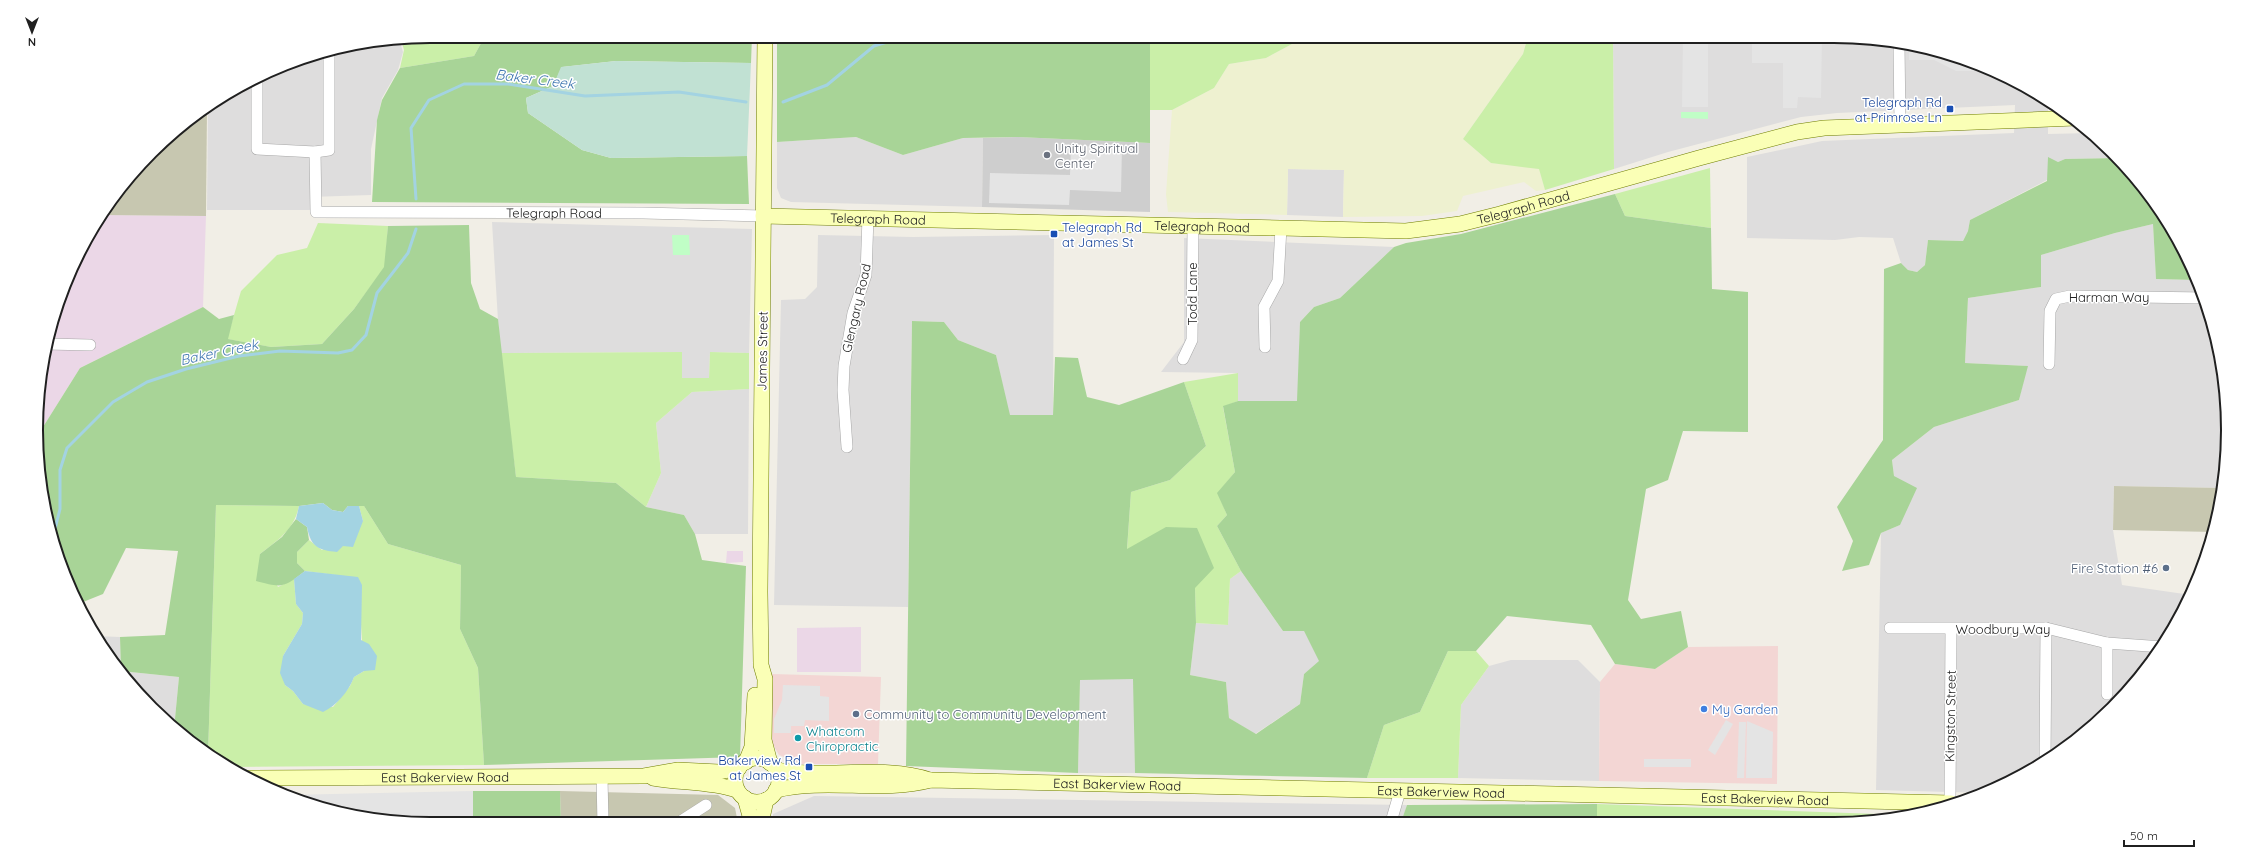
<svg xmlns="http://www.w3.org/2000/svg" width="2264" height="860" font-family="Quicksand,sans-serif">
  <style>
    .residential { fill: #dedddd }
    .commercial { fill: #f3d6d4 }
    .industrial { fill: #ebd7e7 }
    .religious { fill: #cecece }
    .construction { fill: #c7c7b0 }
    .farmland { fill: #eef1d0 }
    .grass { fill: #caefa8 }
    .forest { fill: #a8d497 }
    .wetland { fill: #c1e1d3 }
    .park { fill: #c0fec6 }
    .parking { fill: #e4e4e4 }
    .water { fill: #a3d3e2 }
    .lines { fill: none; stroke-linecap: round; stroke-linejoin: round }
    .stream { stroke: #a3d3e2; stroke-width: 3 }
    .street-casing { stroke: #a7a7a7; stroke-width: 12 }
    .secondary-casing { stroke: #6f7e00; stroke-width: 16 }
    .street { stroke: #fff; stroke-width: 11 }
    .secondary { stroke: #faffb6; stroke-width: 15 }
    .transit-dot { fill: #1a4fb4; stroke: #fff; stroke-width: 1.5 }
    .worship-dot { fill: #6b7280; stroke: #fff; stroke-width: 1.5 }
    .service-dot { fill: #5c6f8a; stroke: #fff; stroke-width: 1.5 }
    .shop-dot { fill: #3f7fe0; stroke: #fff; stroke-width: 1.5 }
    .culture-dot { fill: #0f9aa8; stroke: #fff; stroke-width: 1.5 }
    .labels { text-anchor: middle; stroke-width: 3; stroke-linejoin: round; paint-order: stroke }
    .transit-label { font-size: 13px; fill: #164399; stroke: #fff; text-anchor: end }
    .worship-label { font-size: 13px; fill: #5b616d; stroke: #fff; text-anchor: start }
    .street-label { font-size: 13px; fill: #202020; stroke: #fff }
    .service-label { font-size: 13px; fill: #4e5e75; stroke: #fff; text-anchor: end }
    .shop-label { font-size: 13px; fill: #366cbe; stroke: #fff; text-anchor: start }
    .culture-label { font-size: 13px; fill: #0d838f; stroke: #fff; text-anchor: start }
    .water-label { font-size: 14px; font-style: italic; fill: #4077b1; stroke: #fff }
    .rim { fill: none; stroke: #202020; stroke-width: 2 }
  </style>
  <rect width="100%" height="100%" fill="#f1eee6"/>
  <g class="residential">
    <path d="M 1613,36 L 1834,36 L 1936,49 L 2008,77 L 2055,106 L 2048,106 L 2048,134 L 2091,133 L 2118,158 L 2065,159 L 2058,162 L 2053,161 L 2047,180 L 1970,220 L 1968,231 L 1963,241 L 1928,240 L 1925,265 L 1917,272 L 1908,270 L 1901,263 L 1893,238 L 1859,237 L 1835,240 L 1747,238 L 1747,157 L 1822,141 L 2014,133 L 2015,105 L 1837,113 L 1801,117 L 1668,152 L 1614,169 Z"/>
    <path d="M 399,39 L 403,52 L 398,70 L 382,98 L 371,149 L 371,195 L 310,197 L 310,210 L 207,210 L 208,107 L 233,89 L 303,57 L 353,44 Z"/>
    <path d="M 856,137 L 903,155 L 963,138 L 983,138 L 982,207 L 791,202 L 781,198 L 777,188 L 777,142 Z"/>
    <path d="M 1288,169 L 1344,170 L 1343,217 L 1287,215 Z"/>
    <path d="M 492,222 L 752,229 L 749,353 L 710,352 L 709,378 L 682,378 L 682,352 L 500,353 Z"/>
    <path d="M 2153,224 L 2156,279 L 2197,280 L 2207,304 L 2223,373 L 2222,486 L 2222,488 L 2114,486 L 2113,530 L 2122,585 L 2191,595 L 2162,649 L 2094,726 L 2031,771 L 1987,793 L 1876,790 L 1881,533 L 1900,525 L 1892,460 L 1934,427 L 2019,400 L 2027,366 L 1965,363 L 1968,298 L 2041,287 L 2041,255 L 2115,233 Z"/>
    <path d="M 818,235 L 913,237 L 1054,235 L 1053,416 L 1009,415 L 996,355 L 958,340 L 944,322 L 912,321 L 908,607 L 774,605 L 781,300 L 805,299 L 817,287 Z"/>
    <path d="M 1184,238 L 1394,247 L 1340,298 L 1314,307 L 1300,322 L 1298,401 L 1238,401 L 1237,373 L 1161,372 L 1184,342 Z"/>
    <path d="M 749,389 L 748,534 L 695,534 L 684,515 L 646,507 L 661,473 L 656,423 L 692,392 Z"/>
    <path d="M 1241,571 L 1283,631 L 1304,631 L 1320,661 L 1304,674 L 1300,704 L 1255,734 L 1229,718 L 1226,682 L 1190,675 L 1196,623 L 1228,625 L 1230,579 Z"/>
    <path d="M 95,636 L 120,637 L 121,671 L 179,677 L 174,729 L 151,708 L 102,649 Z"/>
    <path d="M 1511,660 L 1578,660 L 1600,682 L 1599,781 L 1458,778 L 1461,705 L 1489,666 Z"/>
    <path d="M 1080,679 L 1134,679 L 1135,773 L 1078,773 Z"/>
    <path d="M 814,796 L 1407,805 L 1401,822 L 773,823 L 773,814 Z"/>
  </g>
  <g class="commercial">
    <path d="M 1778,646 L 1777,784 L 1599,781 L 1600,682 L 1615,664 L 1655,669 L 1688,647 Z"/>
    <path d="M 771,674 L 881,677 L 878,764 L 801,764 L 779,755 L 771,741 Z"/>
  </g>
  <g class="industrial">
    <path d="M 101,215 L 206,216 L 203,307 L 80,368 L 38,435 L 39,378 L 57,304 L 89,233 Z"/>
    <path d="M 727,551 L 743,551 L 743,562 L 726,563 Z"/>
    <path d="M 861,627 L 861,672 L 797,672 L 797,628 Z"/>
  </g>
  <path class="religious" d="M 1018,137 L 1150,143 L 1150,212 L 982,207 L 983,138 Z"/>
  <g class="construction">
    <path d="M 207,108 L 206,216 L 101,215 L 134,170 L 170,134 Z"/>
    <path d="M 2114,486 L 2222,488 L 2215,532 L 2113,530 Z"/>
    <path d="M 560,791 L 718,795 L 735,808 L 738,823 L 561,824 Z"/>
  </g>
  <path class="farmland" d="M 1307,36 L 1528,36 L 1523,54 L 1463,139 L 1491,163 L 1539,168 L 1545,190 L 1536,191 L 1524,182 L 1463,196 L 1457,211 L 1422,216 L 1343,217 L 1344,170 L 1288,169 L 1287,215 L 1168,212 L 1166,194 L 1172,110 L 1214,88 L 1229,64 L 1266,58 Z"/>
  <g class="grass">
    <path d="M 430,36 L 485,36 L 474,56 L 400,68 L 404,50 L 401,39 Z"/>
    <path d="M 1150,36 L 1307,36 L 1266,58 L 1229,64 L 1214,88 L 1172,110 L 1150,110 Z"/>
    <path d="M 1528,36 L 1613,36 L 1614,169 L 1545,190 L 1539,169 L 1491,163 L 1463,139 L 1523,54 Z"/>
    <path d="M 1710,168 L 1711,228 L 1625,216 L 1615,194 Z"/>
    <path d="M 318,223 L 388,226 L 385,267 L 354,309 L 322,344 L 271,347 L 227,339 L 241,291 L 277,255 L 307,248 Z"/>
    <path d="M 682,352 L 682,378 L 709,378 L 710,352 L 749,353 L 749,389 L 692,392 L 656,423 L 661,473 L 646,507 L 616,483 L 516,477 L 500,353 Z"/>
    <path d="M 1238,373 L 1238,401 L 1223,407 L 1235,472 L 1218,493 L 1227,515 L 1217,526 L 1241,571 L 1230,579 L 1228,625 L 1196,623 L 1195,588 L 1127,550 L 1131,492 L 1170,480 L 1206,446 L 1184,382 Z"/>
    <path d="M 216,505 L 299,506 C 294,530 278,540 260,554 L 278,587 L 294,579 L 296,604 L 303,613 L 302,624 L 283,656 L 285,685 L 293,691 L 303,704 L 333,707 L 350,686 L 354,677 L 364,671 L 358,578 L 305,571 L 297,563 L 297,552 L 309,540 L 322,550 L 363,521 L 359,506 L 364,506 L 388,544 L 461,565 L 460,629 L 478,668 L 484,765 L 229,767 L 208,754 Z"/>
    <path d="M 1448,651 L 1476,651 L 1489,666 L 1461,705 L 1458,778 L 1367,778 L 1384,725 L 1420,712 Z"/>
    <path d="M 1597,804 L 1906,815 L 1886,821 L 1597,821 Z"/>
  </g>
  <g class="forest">
    <path d="M 485,36 L 752,36 L 751,63 L 616,61 L 562,67 L 553,86 L 526,98 L 528,113 L 582,150 L 611,158 L 747,156 L 749,204 L 372,202 L 377,120 L 382,100 L 400,68 L 474,56 Z"/>
    <path d="M 777,36 L 1150,36 L 1150,143 L 1018,137 L 963,138 L 903,155 L 856,137 L 777,142 Z"/>
    <path d="M 2048,157 L 2058,162 L 2065,159 L 2118,158 C 2153,192 2177,237 2197,280 L 2156,279 L 2153,224 L 2115,233 L 2041,255 L 2041,287 L 1968,298 L 1965,363 L 2028,366 L 2019,400 L 1934,427 L 1892,460 L 1894,476 L 1917,488 L 1900,525 L 1881,533 L 1869,565 L 1842,571 L 1853,541 L 1837,507 L 1883,440 L 1884,269 L 1901,263 L 1908,270 L 1917,272 L 1925,265 L 1928,240 L 1963,241 L 1968,231 L 1970,220 L 2047,181 Z"/>
    <path d="M 1615,194 L 1625,216 L 1711,228 L 1712,289 L 1748,292 L 1748,432 L 1683,431 L 1668,480 L 1646,489 L 1628,600 L 1641,619 L 1681,611 L 1688,647 L 1655,669 L 1615,664 L 1591,625 L 1507,616 L 1476,651 L 1448,651 L 1420,712 L 1384,725 L 1367,778 L 1135,773 L 1133,679 L 1080,680 L 1078,773 L 906,766 L 912,321 L 944,322 L 958,340 L 996,355 L 1010,415 L 1053,415 L 1055,357 L 1078,358 L 1087,397 L 1119,405 L 1184,382 L 1206,446 L 1170,480 L 1131,492 L 1127,549 L 1166,527 L 1197,528 L 1214,568 L 1195,588 L 1196,623 L 1190,675 L 1226,682 L 1229,718 L 1256,734 L 1300,704 L 1304,674 L 1319,661 L 1304,631 L 1283,631 L 1241,571 L 1217,526 L 1227,515 L 1217,493 L 1235,472 L 1223,406 L 1238,401 L 1297,401 L 1300,322 L 1314,307 L 1340,298 L 1394,247 L 1406,243 L 1461,234 Z"/>
    <path d="M 469,225 L 471,283 L 480,309 L 498,319 L 516,477 L 616,483 L 646,507 L 684,515 L 695,534 L 702,560 L 746,566 L 740,757 L 484,765 L 478,668 L 460,629 L 461,565 L 388,544 L 364,506 L 348,506 L 343,512 L 332,510 L 323,503 L 299,506 L 216,505 L 208,754 L 190,743 L 174,729 L 179,677 L 121,671 L 120,637 L 165,635 L 178,551 L 126,548 L 103,594 L 78,604 L 66,581 L 44,507 L 37,456 L 38,435 L 80,368 L 203,307 L 219,319 L 234,315 L 228,339 L 271,347 L 322,344 L 354,309 L 384,267 L 388,226 Z"/>
    <path d="M 296,519 L 307,527 L 309,540 L 297,552 L 297,563 L 305,571 C 284,588 282,588 256,581 L 260,554 L 282,537 Z"/>
    <path d="M 473,791 L 560,791 L 561,824 L 473,824 Z"/>
    <path d="M 1597,804 L 1597,821 L 1401,822 L 1407,805 Z"/>
  </g>
  <path class="wetland" d="M 616,61 L 751,63 L 747,156 L 611,158 L 582,150 L 528,113 L 526,98 L 553,86 L 561,67 Z"/>
  <g class="park">
    <path d="M 1681,112 L 1708,112 L 1708,119 L 1681,118 Z"/>
    <path d="M 672,235 L 689,235 L 690,255 L 673,255 Z"/>
  </g>
  <g class="parking">
    <rect x="1622" y="36" width="54" height="5"/>
    <path d="M 1683,36 L 1708,36 L 1708,107 L 1682,107 Z"/>
    <path d="M 1752,36 L 1822,36 L 1821,98 L 1798,97 L 1797,108 L 1783,108 L 1783,63 L 1752,63 Z"/>
    <path d="M 1909,46 L 1936,49 L 1994,71 L 1956,71 L 1934,60 L 1909,60 Z"/>
    <path d="M 1071,146 L 1122,147 L 1121,192 L 1070,190 L 1069,205 L 989,203 L 990,173 L 1070,175 Z"/>
    <path d="M 783,685 L 820,686 L 820,696 L 829,697 L 829,721 L 805,720 L 804,726 L 791,726 L 791,733 L 774,733 L 774,719 L 782,700 Z"/>
    <path d="M 1726,720 L 1733,724 L 1715,755 L 1708,750 Z"/>
    <path d="M 1747,721 L 1773,732 L 1772,778 L 1746,778 Z"/>
    <path d="M 1739,722 L 1746,722 L 1744,778 L 1737,778 Z"/>
    <rect x="1644" y="759" width="47" height="8"/>
    <path d="M 473,791 L 473,824 L 430,824 L 328,811 L 286,795 Z"/>
  </g>
  <g class="water">
    <path d="M 323,503 L 332,510 L 343,512 L 348,506 L 359,506 L 363,521 L 353,547 L 343,546 L 337,552 C 318,550 311,547 307,527 L 296,519 L 299,506 Z"/>
    <path d="M 305,571 L 358,577 L 362,585 L 361,640 L 369,644 L 377,656 L 375,670 L 364,671 L 354,677 C 349,691 336,706 323,712 L 303,704 L 293,691 L 285,685 L 280,673 L 283,656 L 302,624 L 303,613 L 296,604 L 294,579 Z"/>
  </g>
  <g class="lines">
    <g class="stream">
      <path d="M 783,102 L 827,85 L 874,46 L 907,36"/>
      <path d="M 416,199 L 411,128 L 429,100 L 464,84 L 508,84 L 585,96 L 679,92 L 746,102"/>
      <path d="M 53,537 L 60,509 L 60,470 L 67,448 L 113,402 L 147,382 L 186,369 L 239,356 L 280,351 L 338,353 L 352,350 L 366,335 L 377,293 L 408,253 L 416,229"/>
    </g>
    <g class="street-casing">
      <g id="street">
        <path d="M 1899,45 L 1900,124"/>
        <path d="M 257,78 L 257,149 L 315,152 L 329,150 L 329,50"/>
        <path id="s1" d="M 315,152 L 316,212 L 643,213 L 763,216"/>
        <path d="M 47,344 L 90,345"/>
        <path d="M 1265,347 L 1264,307 L 1278,281 L 1281,228"/>
        <path d="M 1183,359 L 1192,340 L 1193,226"/>
        <path d="M 2049,364 L 2050,311 L 2056,299 L 2070,296 L 2205,298"/>
        <path d="M 847,447 L 843,390 L 844,366 L 853,313 L 866,275 L 868,217"/>
        <path d="M 1890,628 L 2046,628 L 2107,643 L 2163,647"/>
        <path d="M 2107,694 L 2107,643"/>
        <path d="M 2045,761 L 2046,628"/>
        <path d="M 602,776 L 603,824"/>
        <path d="M 1950,803 L 1951,629"/>
        <path d="M 1391,822 L 1400,791"/>
        <path d="M 678,823 L 706,805"/>
      </g>
    </g>
    <g class="secondary-casing">
      <g id="secondary">
        <path d="M 765,36 L 760,592 L 761,665 L 765,679 L 764,740 L 770,763"/>
        <path id="s2" d="M 763,216 L 1406,231 L 1460,224 L 1500,214 L 1699,158 L 1797,132 L 1824,128 L 2075,118"/>
        <circle cx="757" cy="780" r="22"/>
        <path d="M 746,762 L 752,747 L 755,695"/>
        <path d="M 776,770 C 825,779 884,764 930,780"/>
        <path id="s3" d="M 247,778 L 644,776 L 678,770 L 719,772 L 739,768"/>
        <path d="M 653,778 C 681,783 710,781 737,790"/>
        <path id="s4" d="M 776,790 C 827,778 881,793 931,780 L 1951,803"/>
        <path d="M 745,798 L 752,823"/>
        <path d="M 761,823 L 766,800"/>
      </g>
    </g>
    <use href="#street" class="street"/>
    <use href="#secondary" class="secondary"/>
  </g>
  <g class="transit-dot">
    <rect x="1946" y="105" width="8" height="8" rx="2"/>
    <rect x="1050" y="230" width="8" height="8" rx="2"/>
    <rect x="805" y="763" width="8" height="8" rx="2"/>
  </g>
  <circle class="worship-dot" cx="1047" cy="155" r="4"/>
  <g class="service-dot">
    <circle cx="2166" cy="568" r="4"/>
    <circle cx="856" cy="714" r="4"/>
  </g>
  <circle class="shop-dot" cx="1704" cy="709" r="4"/>
  <circle class="culture-dot" cx="798" cy="738" r="4"/>
  <g class="labels">
    <g class="transit-label">
      <text x="1942" y="107">Telegraph Rd<tspan x="1942" dy="15">at Primrose Ln</tspan></text>
      <text x="1062" y="232" text-anchor="start">Telegraph Rd<tspan x="1062" dy="15">at James St</tspan></text>
      <text x="801" y="765">Bakerview Rd<tspan x="801" dy="15">at James St</tspan></text>
    </g>
    <g class="worship-label">
      <text x="1055" y="153">Unity Spiritual<tspan x="1055" dy="15">Center</tspan></text>
    </g>
    <g class="street-label">
      <text dy="5" stroke="none"><textPath href="#s2" startOffset="763">Telegraph Road</textPath></text>
      <text dy="5" stroke="none"><textPath href="#s1" startOffset="298">Telegraph Road</textPath></text>
      <text dy="5" stroke="none"><textPath href="#s2" startOffset="115">Telegraph Road</textPath></text>
      <text dy="5" stroke="none"><textPath href="#s2" startOffset="439">Telegraph Road</textPath></text>
      <text transform="translate(1192 294) rotate(-90)" y="5">Todd Lane</text>
      <text x="2109" y="302">Harman Way</text>
      <text transform="translate(856 308) rotate(-77)" y="5">Glengary Road</text>
      <text transform="translate(762 351) rotate(-89)" y="5">James Street</text>
      <text x="2003" y="634">Woodbury Way</text>
      <text transform="translate(1950 716) rotate(-89)" y="5">Kingston Street</text>
      <text dy="5" stroke="none"><textPath href="#s3" startOffset="198">East Bakerview Road</textPath></text>
      <text dy="5" stroke="none"><textPath href="#s4" startOffset="342">East Bakerview Road</textPath></text>
      <text dy="5" stroke="none"><textPath href="#s4" startOffset="666">East Bakerview Road</textPath></text>
      <text dy="5" stroke="none"><textPath href="#s4" startOffset="990">East Bakerview Road</textPath></text>
    </g>
    <g class="service-label">
      <text x="2158" y="573">Fire Station #6</text>
      <text x="864" y="719" text-anchor="start">Community to Community Development</text>
    </g>
    <g class="shop-label">
      <text x="1712" y="714">My Garden</text>
    </g>
    <g class="culture-label">
      <text x="806" y="736">Whatcom<tspan x="806" dy="15">Chiropractic</tspan></text>
    </g>
    <g class="water-label">
      <text transform="translate(535 79) rotate(7)" y="5">Baker Creek</text>
      <text transform="translate(219 352) rotate(-12)" y="5">Baker Creek</text>
    </g>
  </g>
  <path d="M0 0H2264V860H0ZM430 43H1834A387 387 0 0 1 2221 430V430A387 387 0 0 1 1834 817H430A387 387 0 0 1 43 430V430A387 387 0 0 1 430 43Z" fill="#fff" fill-rule="evenodd"/>
  <path class="rim" d="M430 43H1834A387 387 0 0 1 2221 430V430A387 387 0 0 1 1834 817H430A387 387 0 0 1 43 430V430A387 387 0 0 1 430 43Z"/>
  <g transform="translate(32 32) rotate(180)" stroke="#ffffff" stroke-width="3" paint-order="stroke">
  <path d="M0-3L7 15L0 10L-7 15Z" fill="#202020"/>
  <text y="-6" font-size="11" font-weight="bold" text-anchor="middle" fill="#202020">N</text>
  </g>
  <path d="M2124 840v6h70v-6" fill="none" stroke="#202020" stroke-width="2"/>
  <text x="2130" y="840" font-size="12" fill="#202020" stroke="#ffffff" stroke-width="3" paint-order="stroke">50 m</text>
</svg>
